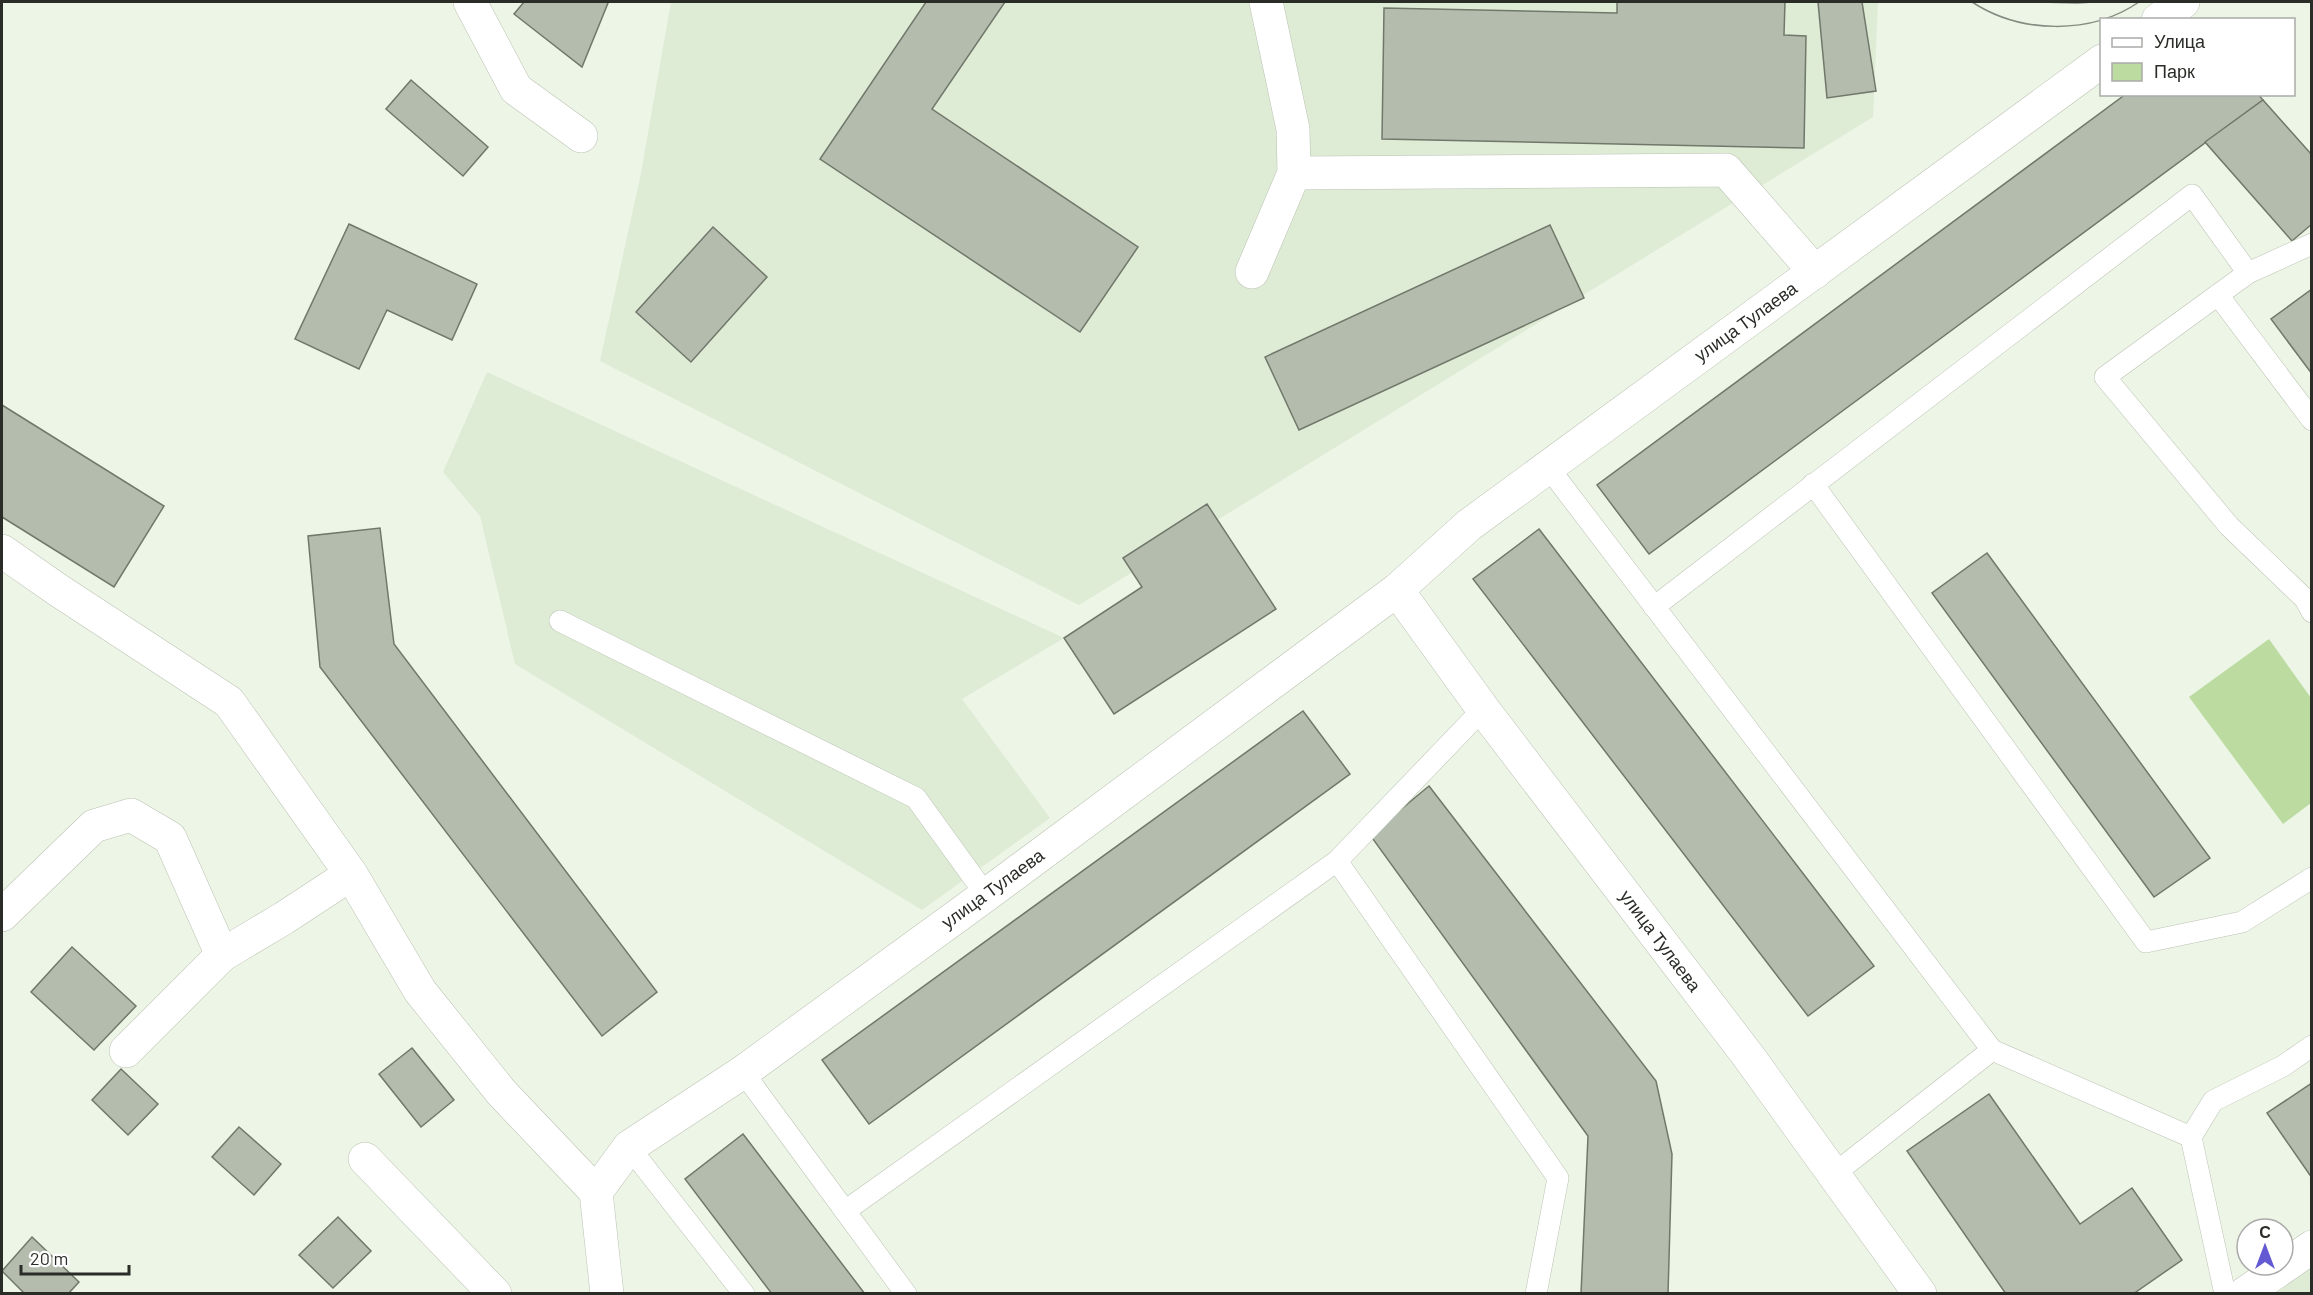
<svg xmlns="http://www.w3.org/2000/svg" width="2313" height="1295" font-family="Barlow,sans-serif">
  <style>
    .built { fill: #deebd5 }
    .green { fill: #bbdba1 }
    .building { fill: #b3bcad; stroke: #71786b; stroke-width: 1.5 }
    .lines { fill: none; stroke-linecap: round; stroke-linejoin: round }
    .lane-casing { stroke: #bbc3b4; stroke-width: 22 }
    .street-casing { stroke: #bbc3b4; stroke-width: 34 }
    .lane { stroke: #fff; stroke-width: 21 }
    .street { stroke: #fff; stroke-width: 33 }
    .tram { stroke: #878c82; stroke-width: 1.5 }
    .labels { text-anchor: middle; stroke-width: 5; stroke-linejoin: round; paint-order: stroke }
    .street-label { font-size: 18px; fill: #2a2d27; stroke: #fff }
  </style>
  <rect width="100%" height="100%" fill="#edf5e6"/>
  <g class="built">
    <path d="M 671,2 L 1878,2 L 1873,117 L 1079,605 L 600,361 L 641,173 Z"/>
    <path d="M 487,372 L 1064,638 L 962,699 L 1050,818 L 922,910 L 515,664 L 480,516 L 443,472 Z"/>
    <path d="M 2311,1266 L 2311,1293 L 2276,1294 L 2297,1275 Z"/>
  </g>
  <path class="green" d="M 2269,639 L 2311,698 L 2311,803 L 2283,824 L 2189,697 Z"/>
  <g class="building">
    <path d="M 524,2 L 606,2 L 608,3 L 582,67 L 514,14 Z"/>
    <path d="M 926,2 L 1005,2 L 932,109 L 1138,247 L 1080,332 L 820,159 Z"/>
    <path d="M 1617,2 L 1785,2 L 1784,35 L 1806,36 L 1804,148 L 1382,139 L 1384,8 L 1617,13 Z"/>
    <path d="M 1818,2 L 1862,2 L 1876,91 L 1827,98 Z"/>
    <path d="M 411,80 L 488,147 L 463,176 L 386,109 Z"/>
    <path d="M 2126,94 L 2258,94 L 2263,100 L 1649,554 L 1597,485 Z"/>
    <path d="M 2263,100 L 2312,155 L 2312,224 L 2292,241 L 2205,142 Z"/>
    <path d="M 349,224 L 477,284 L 452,340 L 387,310 L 359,369 L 295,339 Z"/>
    <path d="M 1550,225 L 1584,298 L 1299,430 L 1265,357 Z"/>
    <path d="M 713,227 L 767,277 L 691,362 L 636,312 Z"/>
    <path d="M 2312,289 L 2312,374 L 2271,319 Z"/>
    <path d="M 2,405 L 164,506 L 114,587 L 2,517 Z"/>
    <path d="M 1207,504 L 1276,609 L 1114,714 L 1064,638 L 1142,587 L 1123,558 Z"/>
    <path d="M 380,528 L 394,644 L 657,992 L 602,1036 L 320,667 L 308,536 Z"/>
    <path d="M 1539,529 L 1874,966 L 1808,1016 L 1473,579 Z"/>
    <path d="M 1987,553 L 2210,858 L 2154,897 L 1932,593 Z"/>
    <path d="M 1303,711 L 1350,774 L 869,1124 L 822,1060 Z"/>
    <path d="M 1429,786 L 1656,1081 L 1672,1154 L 1668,1294 L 1581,1294 L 1588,1136 L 1370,835 Z"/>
    <path d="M 72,947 L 136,1006 L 94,1050 L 31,992 Z"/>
    <path d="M 412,1048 L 454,1100 L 421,1127 L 379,1074 Z"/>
    <path d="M 121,1069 L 158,1104 L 128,1135 L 92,1100 Z"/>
    <path d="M 2312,1083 L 2312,1178 L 2267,1113 Z"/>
    <path d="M 1989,1094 L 2080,1224 L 2132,1188 L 2182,1260 L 2133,1294 L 2006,1294 L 1907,1151 Z"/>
    <path d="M 239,1127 L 281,1164 L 254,1195 L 212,1157 Z"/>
    <path d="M 743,1134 L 865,1294 L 772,1294 L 685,1179 Z"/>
    <path d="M 338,1217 L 371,1251 L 333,1288 L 299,1255 Z"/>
    <path d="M 32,1237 L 79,1282 L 68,1294 L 25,1294 L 2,1271 Z"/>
  </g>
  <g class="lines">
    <g class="lane-casing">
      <g id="lane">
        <path d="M 2312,244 L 2248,273 L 2105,377 L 2229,526 L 2305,599 L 2312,612"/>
        <path d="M 2218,295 L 2312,420"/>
        <path d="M 1548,467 L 1992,1050 L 2191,1137"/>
        <path d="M 1813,484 L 2146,942 L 2242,922 L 2312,878"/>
        <path d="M 1654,607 L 2192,195 L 2248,273"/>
        <path d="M 560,621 L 916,798 L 986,895"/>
        <path d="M 1337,861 L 1558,1178 L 1536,1294"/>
        <path d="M 743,1072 L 906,1294"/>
        <path d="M 629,1147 L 744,1294"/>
        <path d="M 1834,1174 L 1992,1050"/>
        <path d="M 845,1211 L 1337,861 L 1483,709"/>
        <path d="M 2225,1294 L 2191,1137 L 2213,1101 L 2283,1066 L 2312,1046"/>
      </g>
    </g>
    <g class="street-casing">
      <g id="street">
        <path d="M 470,2 L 516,89 L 581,136"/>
        <path d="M 2158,20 L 2183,2"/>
        <path d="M 1294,173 L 1726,170 L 1815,272"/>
        <path d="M 1252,272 L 1294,173 L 1293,129 L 1266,2"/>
        <path d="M 2,551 L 58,590 L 229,702 L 351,874 L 420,991 L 501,1092 L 596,1192 L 607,1294"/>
        <path d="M 1397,590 L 1483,709 L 1749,1057 L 1920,1294"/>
        <path d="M 2,915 L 94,826 L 131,815 L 170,838 L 222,955 L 284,918 L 351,874"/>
        <path d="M 126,1051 L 222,955"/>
        <path d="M 365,1159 L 495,1294"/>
        <path d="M 596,1192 L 629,1147 L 743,1072 L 986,895 L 1397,590 L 1469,525 L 2102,61"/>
        <path d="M 2244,1294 L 2312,1247"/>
      </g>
    </g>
    <use href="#lane" class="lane"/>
    <use href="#street" class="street"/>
    <g class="tram">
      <path d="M 1972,2 C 2021,34 2091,35 2139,2"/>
      <path d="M 2039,2 L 2077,3 L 2094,2"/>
    </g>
  </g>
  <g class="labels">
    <g class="street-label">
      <text transform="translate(1746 322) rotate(-36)" y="6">улица Тулаева</text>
      <text transform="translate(993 889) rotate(-36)" y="6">улица Тулаева</text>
      <text transform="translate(1660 941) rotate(53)" y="6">улица Тулаева</text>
    </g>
  </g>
  <rect width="2313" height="1295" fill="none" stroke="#2a2d27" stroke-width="6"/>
  <rect x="2100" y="18" width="195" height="78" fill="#ffffff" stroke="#aaaba9" stroke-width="1.5"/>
  <rect x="2112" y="38" width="30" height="9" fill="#ffffff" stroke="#aaaba9" stroke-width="1.5"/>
  <text x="2154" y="48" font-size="18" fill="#2a2d27">Улица</text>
  <rect x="2112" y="63" width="30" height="18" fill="#bbdba1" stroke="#aaaba9" stroke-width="1.5"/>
  <text x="2154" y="78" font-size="18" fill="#2a2d27">Парк</text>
  <g transform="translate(2265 1247)"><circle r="28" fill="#ffffff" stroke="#aaaba9" stroke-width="1.5"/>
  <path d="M0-4.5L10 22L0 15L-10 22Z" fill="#635ad3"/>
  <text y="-9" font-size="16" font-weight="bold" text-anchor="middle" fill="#2a2d27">С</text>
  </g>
  <path d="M21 1265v9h108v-9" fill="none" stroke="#2a2d27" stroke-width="3"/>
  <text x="30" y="1265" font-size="18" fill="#2a2d27" stroke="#ffffff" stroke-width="4.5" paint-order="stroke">20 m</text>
</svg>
